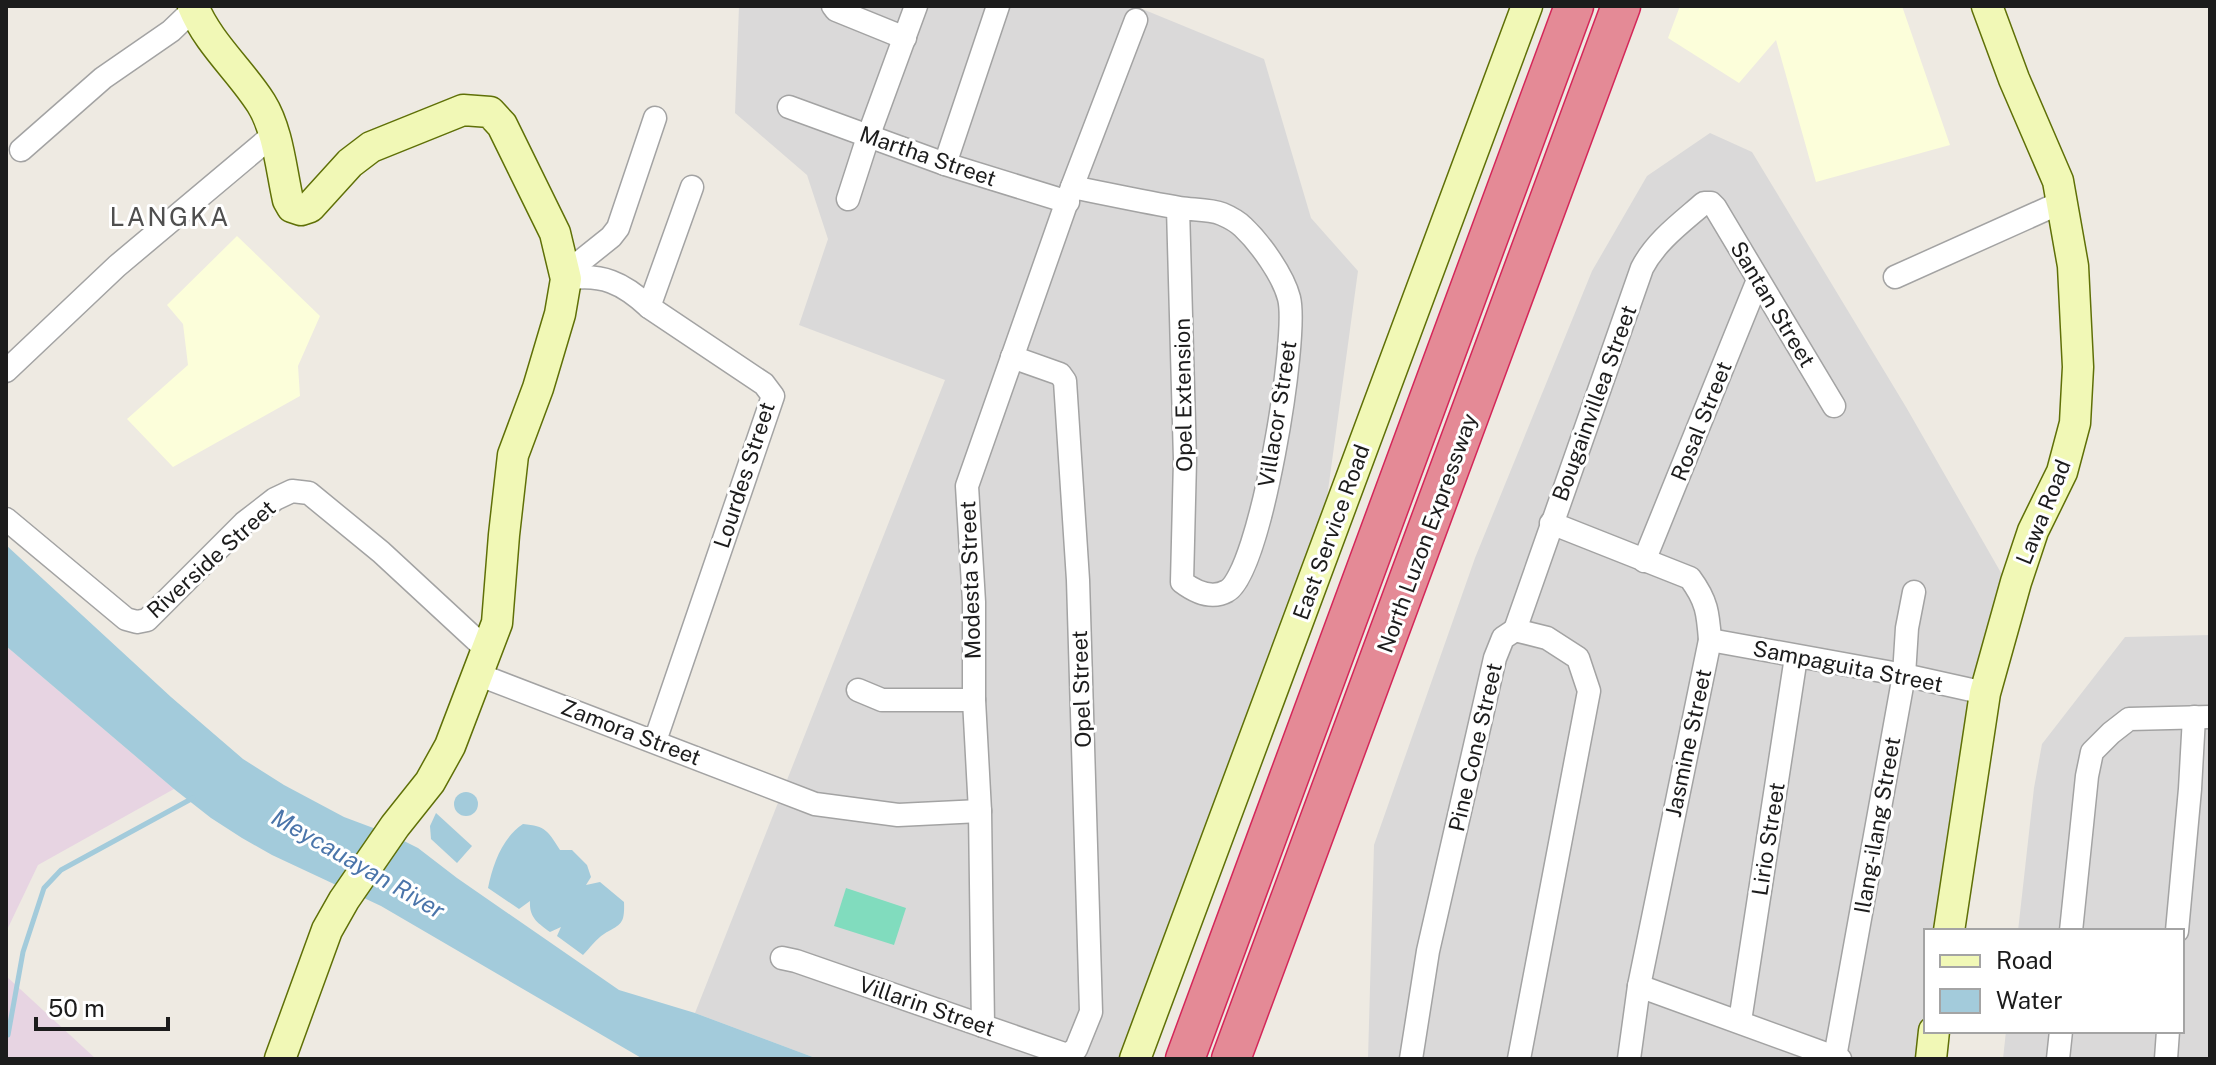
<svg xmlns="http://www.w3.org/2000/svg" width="2216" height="1065" font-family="'Public Sans',sans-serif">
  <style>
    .residential { fill: #dad9d9 }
    .industrial { fill: #e7d4e2 }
    .education { fill: #fcfeda }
    .pitch { fill: #81dcbe }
    .water { fill: #a3cbdb }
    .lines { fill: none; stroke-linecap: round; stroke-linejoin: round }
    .stream { stroke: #a3cbdb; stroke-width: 5 }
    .street-casing { stroke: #a3a3a3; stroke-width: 25 }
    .secondary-casing { stroke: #5f7007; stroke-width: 33 }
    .highway-casing { stroke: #d42759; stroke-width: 41 }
    .street { stroke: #fff; stroke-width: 22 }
    .secondary { stroke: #f1f8b6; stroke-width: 30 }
    .highway { stroke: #e48a96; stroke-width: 38 }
    .labels { text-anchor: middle; stroke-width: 6; stroke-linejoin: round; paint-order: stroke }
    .street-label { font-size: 22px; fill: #1c1c1c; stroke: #fff }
    .water-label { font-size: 24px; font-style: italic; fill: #4b75aa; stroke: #fff }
    .quarter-label { font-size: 26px; letter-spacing: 2px; fill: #4f4f4f; stroke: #fff }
  </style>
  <rect width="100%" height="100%" fill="#eeeae2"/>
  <g class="residential">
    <path d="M 739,6 L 1135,6 L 1264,59 L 1311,218 L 1358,271 L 1326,505 L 1121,1059 L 818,1059 L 695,1013 L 945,380 L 799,325 L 828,239 L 807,175 L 735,113 Z"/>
    <path d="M 1710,133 L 1752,152 L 1906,407 L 2004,578 L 1944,931 L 1926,931 L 1926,1059 L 1368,1059 L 1374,845 L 1475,558 L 1592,271 L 1647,176 Z"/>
    <path d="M 2210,635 L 2210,1059 L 2003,1059 L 2006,1031 L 2182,1031 L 2182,931 L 2018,931 L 2034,788 L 2042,744 L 2125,637 Z"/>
  </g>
  <g class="industrial">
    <path d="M 6,646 L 174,789 L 38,865 L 6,932 Z"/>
    <path d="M 6,976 L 96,1059 L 6,1059 Z"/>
  </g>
  <g class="education">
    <path d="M 1680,6 L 1902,6 L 1950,145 L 1816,182 L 1776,40 L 1739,83 L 1668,38 Z"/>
    <path d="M 237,236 L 320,316 L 298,366 L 300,396 L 173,467 L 127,419 L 188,365 L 183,324 L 167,305 Z"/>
  </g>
  <path class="pitch" d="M 846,888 L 906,908 L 894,945 L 834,926 Z"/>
  <g class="water">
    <path d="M 6,545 L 171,697 L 243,759 L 284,785 L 344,817 L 392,835 L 418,848 L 457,878 L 619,990 L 695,1013 L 818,1059 L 643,1059 L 381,906 L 272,855 L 242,838 L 211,818 L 174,789 L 6,646 Z"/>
    <circle cx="466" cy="804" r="12"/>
    <path d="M 436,813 L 472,846 L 457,863 L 431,839 L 430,826 Z"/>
    <path d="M 523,824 C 546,826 548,831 560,850 L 572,850 L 587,865 L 591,877 L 586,885 L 600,882 L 624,902 C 625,926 620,924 604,934 C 596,939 590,948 583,955 L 557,936 L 561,927 L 550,932 C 538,923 529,918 530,901 L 519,909 L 488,888 C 493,864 502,838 523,824 Z"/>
  </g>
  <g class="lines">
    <path class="stream" d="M 8,1035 L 23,952 L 44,888 L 61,870 L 193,798"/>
    <g class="street-casing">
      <g id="street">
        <path d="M 833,6 L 836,10 L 905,38"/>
        <path d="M 789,107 L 945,164 L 1068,202"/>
        <path d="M 21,150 L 103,78 L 171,31 L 194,9"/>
        <path d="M 945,164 L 998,6"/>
        <path d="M 1072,187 C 1108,194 1144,202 1180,208 C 1193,210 1210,209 1222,214 C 1229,217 1238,222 1243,227 C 1260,243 1283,275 1289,298 C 1299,337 1260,574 1227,591 C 1211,600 1194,591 1182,582 L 1185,460 L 1178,208"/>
        <path d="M 848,199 L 868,137 L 916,6"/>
        <path d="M 566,273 L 611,237 L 618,228 L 655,118"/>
        <path d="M 1895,277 L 2062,202"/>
        <path d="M 566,279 C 602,273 623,283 649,307 L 764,384 L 773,396 L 655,741"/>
        <path d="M 649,307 L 692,187"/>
        <path d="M 6,371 L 117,266 L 273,135"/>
        <path d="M 6,519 L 126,619 L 137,622 L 147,620 L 244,523 L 275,499 L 292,491 L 309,493 L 381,552 L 488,651"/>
        <path d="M 1551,523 L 1690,578 C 1707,601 1708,613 1710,640 L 1639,986 L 1629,1059"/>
        <path d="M 1644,561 L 1758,280"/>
        <path d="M 1515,630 L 1642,268 C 1656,241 1681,223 1704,203 L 1711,203 L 1715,207 L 1834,406"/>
        <path d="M 1710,640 L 1904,675 L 1985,693"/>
        <path d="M 477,674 L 815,804 L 898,815 L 980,811"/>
        <path d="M 858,690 L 882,700 L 974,700"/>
        <path d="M 2071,931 L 2087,776 L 2092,752 L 2111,733 L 2129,719 L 2210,717"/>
        <path d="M 2177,931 L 2190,789 L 2194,717"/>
        <path d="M 782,958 L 796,961 L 1067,1055 L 1076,1049 L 1091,1012 L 1078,580 L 1065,381 L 1060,374 L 1012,357"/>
        <path d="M 1639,986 L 1840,1059"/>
        <path d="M 1740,1021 L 1796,657"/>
        <path d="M 983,1026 L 980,811 L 974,700 L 974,602 L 967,486 L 1072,187 L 1136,20"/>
        <path d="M 1835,1057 L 1904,675 L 1907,628 L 1914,592"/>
        <path d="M 1411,1059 L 1428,951 L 1495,658 L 1503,638 L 1515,630 L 1547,638 L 1578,658 L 1589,691 L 1519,1059"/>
        <path d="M 2058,1059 L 2061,1031"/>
        <path d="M 2166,1059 L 2168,1031"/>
      </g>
    </g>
    <g class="secondary-casing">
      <g id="secondary">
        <path d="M 193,6 C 208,43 240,70 261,103 C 278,130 281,169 288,200 L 292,207 L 301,210 L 310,207 L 350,163 L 371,147 L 463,110 L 490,112 L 502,125 L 555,233 L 566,279 L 560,314 L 538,388 L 513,455 L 504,535 L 497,623 L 450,746 L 430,782 L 395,826 L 344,900 L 327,930 L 280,1059"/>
        <path d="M 1949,931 L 1985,693 L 2016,582 L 2033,531 L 2062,472 L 2075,423 L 2078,367 L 2073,266 L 2058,181 L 2014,79 L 1987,6"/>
        <path d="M 1135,1059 L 1527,6"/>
        <path d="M 1931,1059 L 1934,1031"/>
      </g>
    </g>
    <g class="highway-casing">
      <g id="highway">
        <path d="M 1185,1059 L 1574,6"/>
        <path d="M 1231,1059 L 1621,6"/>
      </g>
    </g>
    <use href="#street" class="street"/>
    <use href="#secondary" class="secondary"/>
    <use href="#highway" class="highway"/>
  </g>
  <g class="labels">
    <g class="street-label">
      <text transform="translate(928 156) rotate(19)" y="8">Martha Street</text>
      <text transform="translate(1773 304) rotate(59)" y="8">Santan Street</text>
      <text transform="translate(1183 395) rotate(-91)" y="8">Opel Extension</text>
      <text transform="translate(1594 403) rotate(-70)" y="8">Bougainvillea Street</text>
      <text transform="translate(1277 414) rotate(-81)" y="8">Villacor Street</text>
      <text transform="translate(1701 421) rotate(-68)" y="8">Rosal Street</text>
      <text transform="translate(744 475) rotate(-72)" y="8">Lourdes Street</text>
      <text transform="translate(2043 512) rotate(-68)" y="8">Lawa Road</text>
      <text transform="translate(1331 532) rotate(-70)" y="8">East Service Road</text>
      <text transform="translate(1427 533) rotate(-70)" y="8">North Luzon Expressway</text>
      <text transform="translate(211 559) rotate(-42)" y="8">Riverside Street</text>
      <text transform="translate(970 580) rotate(-92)" y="8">Modesta Street</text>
      <text transform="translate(1848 666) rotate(11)" y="8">Sampaguita Street</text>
      <text transform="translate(1081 689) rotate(-92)" y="8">Opel Street</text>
      <text transform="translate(631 732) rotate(21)" y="8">Zamora Street</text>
      <text transform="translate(1688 743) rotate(-78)" y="8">Jasmine Street</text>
      <text transform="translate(1475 747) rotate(-77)" y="8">Pine Cone Street</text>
      <text transform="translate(1877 825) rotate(-80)" y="8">Ilang-ilang Street</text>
      <text transform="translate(1768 839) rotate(-81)" y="8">Lirio Street</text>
      <text transform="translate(927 1006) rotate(19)" y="8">Villarin Street</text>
    </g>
    <g class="water-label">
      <text transform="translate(358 864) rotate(30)" y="8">Meycauayan River</text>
    </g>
    <g class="quarter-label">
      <text x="170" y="226">LANGKA</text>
    </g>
  </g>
  <rect width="2216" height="1065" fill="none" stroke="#1c1c1c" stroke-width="16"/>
  <rect x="1924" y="929" width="260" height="104" fill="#ffffff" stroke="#a4a4a4" stroke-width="2"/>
  <rect x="1940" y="955" width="40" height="12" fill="#f1f8b6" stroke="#a4a4a4" stroke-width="2"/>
  <text x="1996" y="969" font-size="24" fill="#1c1c1c">Road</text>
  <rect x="1940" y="989" width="40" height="24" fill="#a3cbdb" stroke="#a4a4a4" stroke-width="2"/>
  <text x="1996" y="1009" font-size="24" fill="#1c1c1c">Water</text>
  <path d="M36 1017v12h132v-12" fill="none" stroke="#1c1c1c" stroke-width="4"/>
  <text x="48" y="1017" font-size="24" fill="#1c1c1c" stroke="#ffffff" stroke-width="6" paint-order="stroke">50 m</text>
</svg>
